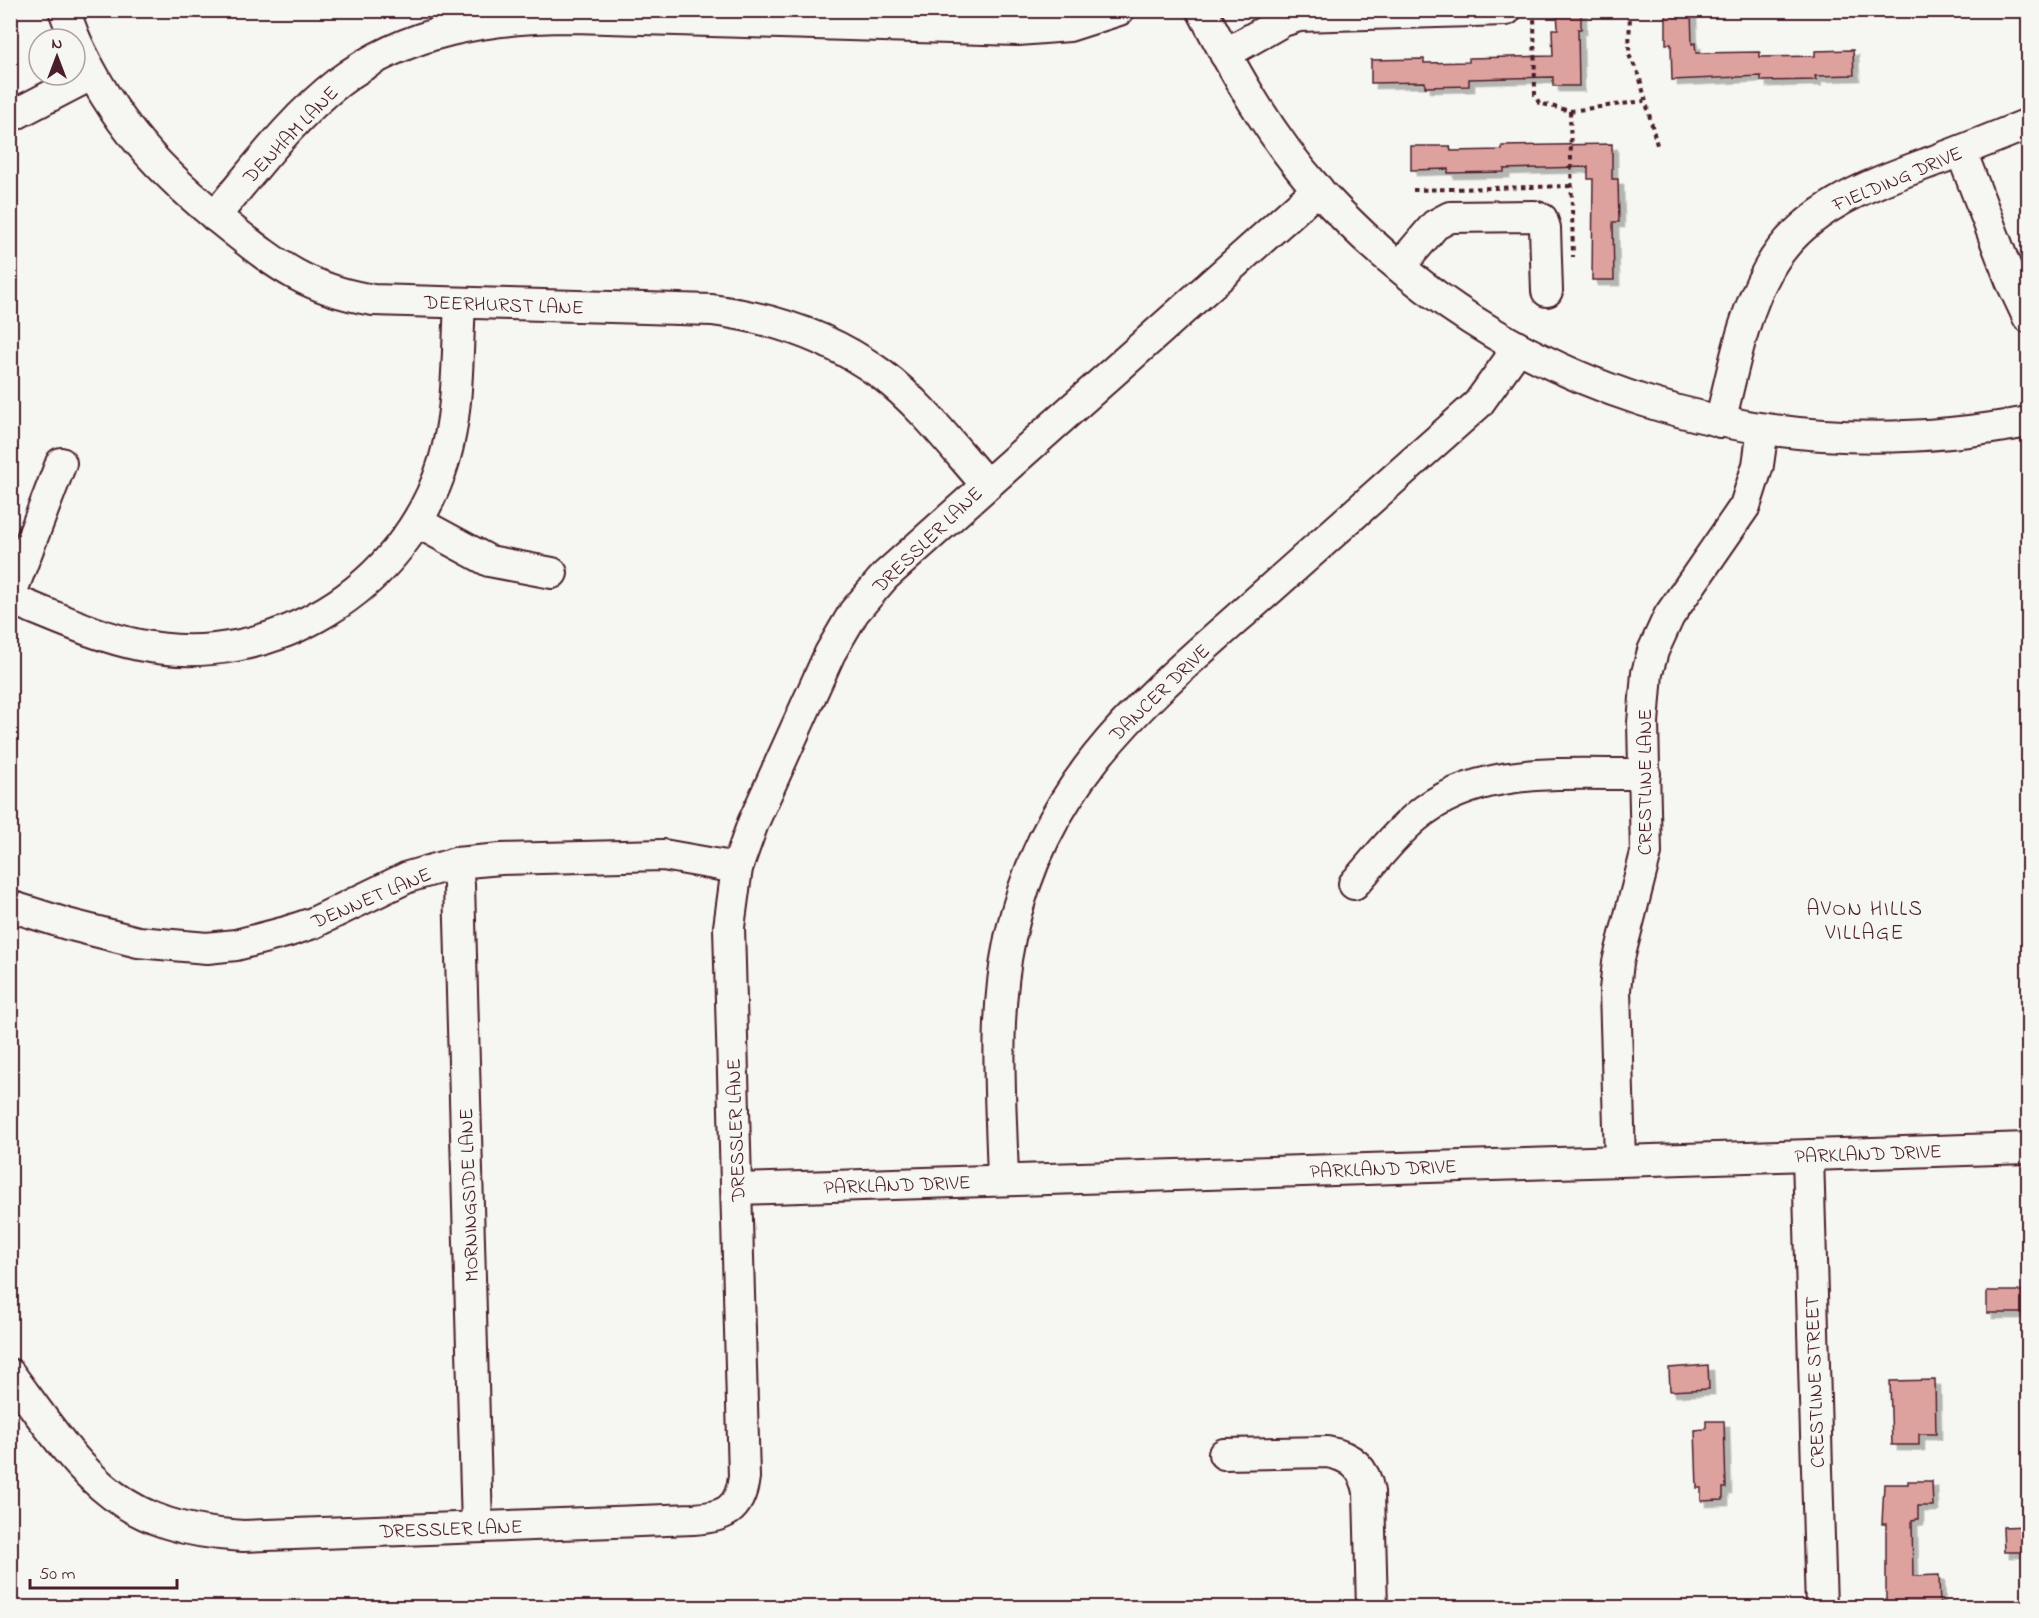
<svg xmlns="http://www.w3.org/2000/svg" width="2039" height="1618" font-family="'Indie Flower',sans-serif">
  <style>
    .building { fill: #dda29e; stroke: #4a1f2b; stroke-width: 1.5; filter: url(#shadow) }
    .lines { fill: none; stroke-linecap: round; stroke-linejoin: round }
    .minor-casing { stroke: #4a1f2b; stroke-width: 34 }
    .path { stroke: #4a1f2b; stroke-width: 4; stroke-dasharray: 4.5 4.5; stroke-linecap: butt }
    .minor { stroke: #f6f6f2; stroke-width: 30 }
    .labels { text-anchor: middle; stroke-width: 4.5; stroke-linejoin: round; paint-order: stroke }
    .street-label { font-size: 20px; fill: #4a1f2b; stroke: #f6f6f2 }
    .neighbourhood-label { font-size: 21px; letter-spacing: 1.5px; fill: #4a1f2b; stroke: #f6f6f2 }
  </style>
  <defs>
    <filter id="shadow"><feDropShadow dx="5.5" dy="5.5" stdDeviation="0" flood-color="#0004"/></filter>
  </defs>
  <rect width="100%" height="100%" fill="#f6f6f2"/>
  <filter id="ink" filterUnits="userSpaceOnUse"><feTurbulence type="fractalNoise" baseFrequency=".0167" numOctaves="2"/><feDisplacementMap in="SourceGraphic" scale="12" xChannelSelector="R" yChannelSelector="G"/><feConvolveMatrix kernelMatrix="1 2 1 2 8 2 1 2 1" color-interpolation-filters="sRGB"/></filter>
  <g filter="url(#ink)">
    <g class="building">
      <path d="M 1557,10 L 1581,10 L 1581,29 L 1578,29 L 1579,86 L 1553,86 L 1553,77 L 1469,79 L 1469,86 L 1425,87 L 1425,82 L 1371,83 L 1371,60 L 1424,59 L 1424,63 L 1469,62 L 1469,58 L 1553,56 L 1552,29 L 1558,29 Z"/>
      <path d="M 1666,10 L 1691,10 L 1692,44 L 1695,43 L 1696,53 L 1760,52 L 1760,57 L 1815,56 L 1815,51 L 1853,50 L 1854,75 L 1815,76 L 1816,80 L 1761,81 L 1761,76 L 1672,80 L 1671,44 L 1666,44 Z"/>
      <path d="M 1612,144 L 1612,179 L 1618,179 L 1619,222 L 1613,222 L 1614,280 L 1592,280 L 1593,179 L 1588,179 L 1588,167 L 1504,169 L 1504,172 L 1448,173 L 1448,169 L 1411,170 L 1411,146 L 1450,146 L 1451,151 L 1502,150 L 1502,146 Z"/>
      <rect x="1987" y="1291" width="36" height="22"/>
      <path d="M 1708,1365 L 1709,1389 L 1670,1391 L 1669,1368 Z"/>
      <path d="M 1935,1380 L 1936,1434 L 1919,1434 L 1919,1445 L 1892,1445 L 1890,1381 Z"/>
      <path d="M 1706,1421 L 1724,1421 L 1726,1488 L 1723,1488 L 1723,1500 L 1701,1501 L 1701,1488 L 1697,1488 L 1695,1430 L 1706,1429 Z"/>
      <path d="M 1908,1481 L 1932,1481 L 1933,1506 L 1918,1506 L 1918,1519 L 1912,1520 L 1913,1576 L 1939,1575 L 1940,1608 L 1886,1608 L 1886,1524 L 1882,1524 L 1884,1484 L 1908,1484 Z"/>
      <path d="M 2028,1526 L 2028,1552 L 2004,1552 L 2003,1527 Z"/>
    </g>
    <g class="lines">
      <g class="minor-casing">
        <g id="minor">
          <path d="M 64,10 L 75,39"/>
          <path d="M 1202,10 C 1235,73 1271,138 1319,191 C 1505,392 1761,472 2028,422"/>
          <path d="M 75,39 C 113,122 158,171 229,227 C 279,267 308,289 373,300 L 712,310 C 773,318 832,338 881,374 C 921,404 953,447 985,483"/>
          <path d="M 1225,54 L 1283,21 L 1299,16 L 1506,10"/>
          <path d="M 10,117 L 91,75"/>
          <path d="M 1961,151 L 2011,281 L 2028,317"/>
          <path d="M 215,216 C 254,170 291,119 339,82 C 407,30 491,17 573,17 L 1018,30 L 1069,26 L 1119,10"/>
          <path d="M 1400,266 L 1435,225 L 1450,217 L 1534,216 L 1542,219 L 1545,228 L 1547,291"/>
          <path d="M 1720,422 C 1733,371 1742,316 1768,270 C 1802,208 1869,185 1931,162 C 1964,150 1996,137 2028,124"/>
          <path d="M 417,522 L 489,561 L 552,573"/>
          <path d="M 10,596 L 61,463"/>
          <path d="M 10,599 C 52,615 95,636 139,645 C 270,672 406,589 444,461 C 459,411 457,355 460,303"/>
          <path d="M 456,863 L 459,885 L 477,1527"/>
          <path d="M 1354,884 C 1374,862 1393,836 1416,817 C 1478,764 1569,775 1645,774"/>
          <path d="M 10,906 L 67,924 L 138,942 L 207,948 L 236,945 L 286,932 L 313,923 L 408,877 L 456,863 L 501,859 L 663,855 L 737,868"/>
          <path d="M 1808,1156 L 1821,1608"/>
          <path d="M 1620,1160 L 1615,990 L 1618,962 L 1646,853 L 1643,723 L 1647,673 L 1653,651 L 1669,616 L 1745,506 L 1758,465 L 1763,429"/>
          <path d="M 1003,1180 C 1001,1099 993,1018 1010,938 C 1046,774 1150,696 1268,591 C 1338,529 1408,467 1478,404 L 1518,348"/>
          <path d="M 737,1189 L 2028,1148"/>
          <path d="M 10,1374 C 81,1470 113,1529 243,1536 L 693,1519 C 724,1517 740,1511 744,1477 L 729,927 L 737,868 L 753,823 L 830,653 L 854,612 L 885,576 L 1318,189"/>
          <path d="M 1224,1454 L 1327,1452 C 1351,1456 1365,1468 1369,1492 L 1372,1608"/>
        </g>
      </g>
      <g class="path">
        <path d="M 1534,10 L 1535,95 L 1539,103 L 1570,111 L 1573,257"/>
        <path d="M 1630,10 L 1629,55 L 1639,75 L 1657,145"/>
        <path d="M 1570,111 L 1644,101"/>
        <path d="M 1413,190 L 1571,186"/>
      </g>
      <use href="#minor" class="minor"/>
    </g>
  </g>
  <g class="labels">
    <g class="street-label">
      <text transform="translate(290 134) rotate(-46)" y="7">DENHAM LANE</text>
      <text transform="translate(1897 178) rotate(-23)" y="7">FIELDING DRIVE</text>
      <text transform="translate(504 304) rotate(2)" y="7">DEERHURST LANE</text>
      <text transform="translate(927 539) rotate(-44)" y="7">DRESSLER LANE</text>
      <text transform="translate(1159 692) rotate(-44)" y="7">DANCER DRIVE</text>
      <text transform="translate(1644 782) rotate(-90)" y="7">CRESTLINE LANE</text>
      <text transform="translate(371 897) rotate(-23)" y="7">DENNET LANE</text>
      <text transform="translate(735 1130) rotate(-92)" y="7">DRESSLER LANE</text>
      <text transform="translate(1868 1153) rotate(-2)" y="7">PARKLAND DRIVE</text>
      <text transform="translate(1383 1168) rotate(-2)" y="7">PARKLAND DRIVE</text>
      <text transform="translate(897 1184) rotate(-2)" y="7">PARKLAND DRIVE</text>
      <text transform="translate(468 1195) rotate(-92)" y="7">MORNINGSIDE LANE</text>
      <text transform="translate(1814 1382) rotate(-92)" y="7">CRESTLINE STREET</text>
      <text transform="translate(451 1528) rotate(-2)" y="7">DRESSLER LANE</text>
    </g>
    <g class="neighbourhood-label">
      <text x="1865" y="915">AVON HILLS<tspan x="1865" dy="24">VILLAGE</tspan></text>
    </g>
  </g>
  <rect width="2039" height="1618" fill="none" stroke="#f6f6f2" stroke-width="36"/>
  <rect x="18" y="18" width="2003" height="1582" fill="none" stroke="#4a1f2b" stroke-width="2" filter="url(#ink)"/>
  <g transform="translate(57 57)"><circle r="28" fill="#f6f6f2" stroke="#b1a0a2" stroke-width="1.5"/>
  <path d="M0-4.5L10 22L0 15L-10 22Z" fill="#4a1f2b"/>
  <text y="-9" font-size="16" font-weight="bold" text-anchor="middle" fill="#4a1f2b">N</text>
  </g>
  <path d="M30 1579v9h147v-9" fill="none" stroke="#4a1f2b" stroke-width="3"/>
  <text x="39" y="1579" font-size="18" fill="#4a1f2b" stroke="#f6f6f2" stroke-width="4.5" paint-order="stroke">50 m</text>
</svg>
